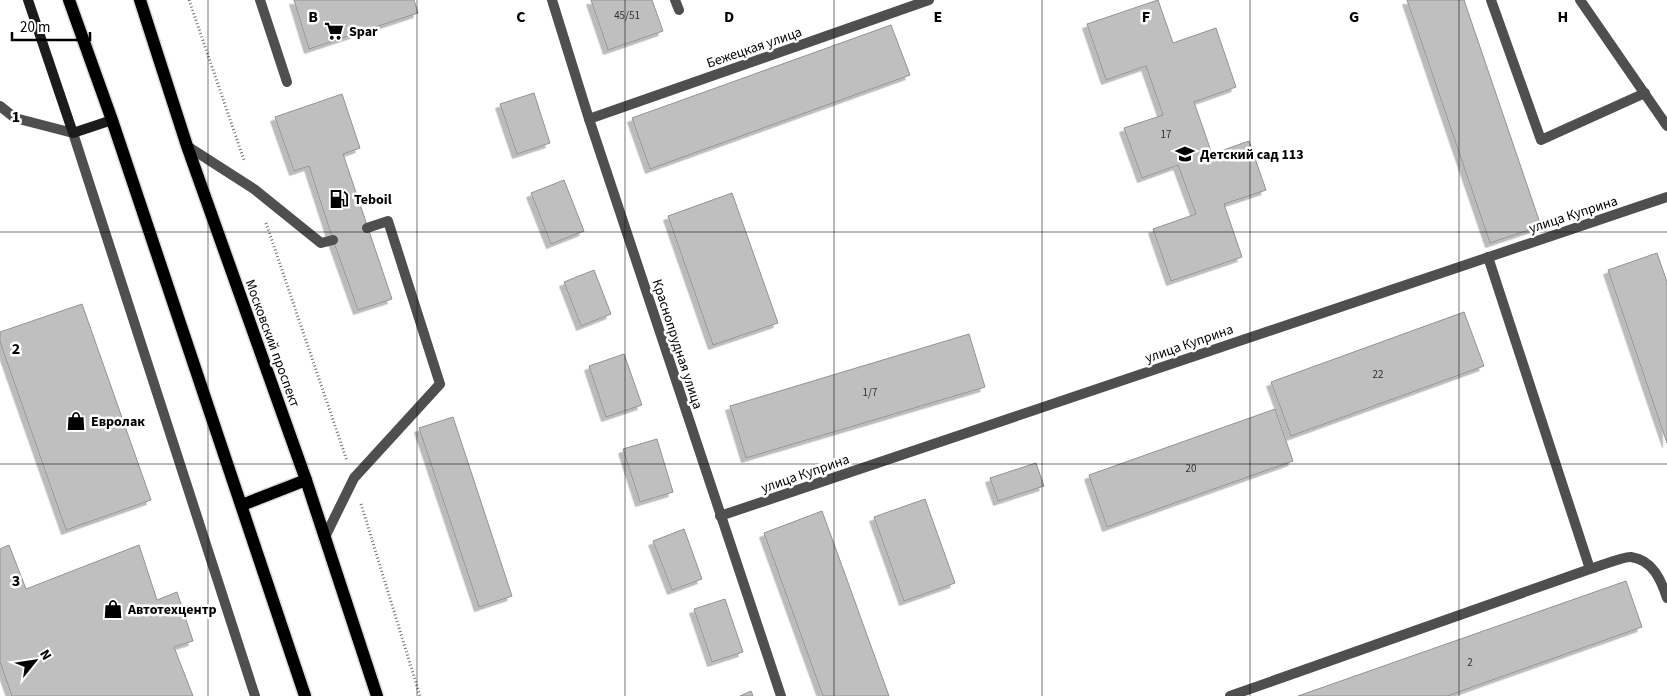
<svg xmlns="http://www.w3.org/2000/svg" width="1667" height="696" font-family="'Source Sans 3',sans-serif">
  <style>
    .building { fill: #bfbfbf; stroke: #939393; filter: url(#shadow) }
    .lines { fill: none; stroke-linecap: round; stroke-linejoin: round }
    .primary-casing { stroke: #dbdbdb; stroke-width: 15 }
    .path { stroke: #717171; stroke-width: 3; stroke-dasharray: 1 2.5; stroke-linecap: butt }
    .lane { stroke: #4f4f4f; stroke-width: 10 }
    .street { stroke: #4f4f4f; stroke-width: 10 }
    .secondary { stroke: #1c1c1c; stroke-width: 10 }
    .primary { stroke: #000; stroke-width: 12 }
    .grid { fill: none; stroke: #000; stroke-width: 1; stroke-opacity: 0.55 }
    .labels { text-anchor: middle; stroke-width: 5; stroke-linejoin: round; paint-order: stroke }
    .number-label { font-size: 11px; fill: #303030 }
    .poi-label { font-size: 14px; font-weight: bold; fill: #000; stroke: #fff; text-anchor: start }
    .street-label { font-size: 14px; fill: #000; stroke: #fff }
    .grid-label { font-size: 16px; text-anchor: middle; font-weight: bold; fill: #000; stroke: #fff; stroke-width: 5; stroke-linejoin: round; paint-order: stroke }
  </style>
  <defs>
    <filter id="shadow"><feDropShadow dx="-4.5" dy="4.5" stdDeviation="0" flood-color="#0004"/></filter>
  </defs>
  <rect width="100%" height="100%" fill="#fff"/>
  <g class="building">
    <path d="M 294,0 L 414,0 L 418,13 L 309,49 Z"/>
    <path d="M 591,0 L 652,0 L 663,31 L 608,50 Z"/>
    <path d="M 1158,0 L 1173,43 L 1216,28 L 1236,87 L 1194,102 L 1212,154 L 1249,141 L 1266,190 L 1224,204 L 1242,257 L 1171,281 L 1153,229 L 1196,214 L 1178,165 L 1142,178 L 1124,128 L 1163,115 L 1146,66 L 1106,80 L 1087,24 Z"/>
    <path d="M 1407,0 L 1464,0 L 1541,226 L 1490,243 Z"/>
    <path d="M 891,25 L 910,75 L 650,169 L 632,118 Z"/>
    <path d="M 534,93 L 550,143 L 517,154 L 500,104 Z"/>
    <path d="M 342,94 L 360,148 L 343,154 L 392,299 L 358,310 L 333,240 L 309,166 L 294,171 L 275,117 Z"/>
    <path d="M 564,180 L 584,231 L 551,244 L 531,193 Z"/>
    <path d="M 732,193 L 778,323 L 713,345 L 668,216 Z"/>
    <path d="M 1657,253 L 1667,282 L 1667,443 L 1608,270 Z"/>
    <path d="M 594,270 L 611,314 L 581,326 L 564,282 Z"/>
    <path d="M 82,304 L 151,500 L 66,530 L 0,342 L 0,332 Z"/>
    <path d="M 1464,312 L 1484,366 L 1291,436 L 1271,382 Z"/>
    <path d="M 969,334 L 985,387 L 746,458 L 730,406 Z"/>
    <path d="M 624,354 L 642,405 L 606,417 L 589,366 Z"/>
    <path d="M 1275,409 L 1293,461 L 1107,527 L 1089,475 Z"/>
    <path d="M 453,417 L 512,596 L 479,607 L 419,428 Z"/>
    <path d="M 657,439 L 673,492 L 640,502 L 623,449 Z"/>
    <path d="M 1036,463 L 1044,486 L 998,501 L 990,478 Z"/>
    <path d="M 925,499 L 955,583 L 904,601 L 874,517 Z"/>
    <path d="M 822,511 L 850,588 L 889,696 L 823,696 L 764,533 Z"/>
    <path d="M 684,529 L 702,579 L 672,590 L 653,541 Z"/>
    <path d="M 9,545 L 26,589 L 139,545 L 157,600 L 177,592 L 193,641 L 174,647 L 193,696 L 12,696 L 0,662 L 0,549 Z"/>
    <path d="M 1626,581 L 1642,627 L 1447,696 L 1298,696 Z"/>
    <path d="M 725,599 L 743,652 L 712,662 L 694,609 Z"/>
    <path d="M 751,691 L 753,696 L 740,696 Z"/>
  </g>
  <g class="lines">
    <g class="primary-casing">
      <g id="primary">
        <path d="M 69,0 L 112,120 L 305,696"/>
        <path d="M 140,0 L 187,146 L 306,480 L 377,696"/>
        <path d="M 242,505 L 306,480"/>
      </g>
    </g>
    <g class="path">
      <path d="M 189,0 L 244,160"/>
      <path d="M 266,223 L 347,461"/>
      <path d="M 361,504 L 420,696"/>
    </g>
    <g class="lane">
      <path d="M 260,0 L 287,82"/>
      <path d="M 675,0 L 679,10"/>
      <path d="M 1491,0 L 1541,140 L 1645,93"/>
      <path d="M 0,106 L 15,118 L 73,133"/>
      <path d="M 187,146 L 254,189 L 321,243 L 333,240"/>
      <path d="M 1488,257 L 1590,569 C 1598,567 1624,556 1631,557 C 1653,560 1661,580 1667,598"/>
      <path d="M 325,537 L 354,478 L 440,384 L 388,221 L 367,228"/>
      <path d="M 1230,696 L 1590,569"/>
    </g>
    <g class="street">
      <path d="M 552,0 L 589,119 L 781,696"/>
      <path d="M 1580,0 L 1667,126"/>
      <path d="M 589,119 L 929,0"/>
      <path d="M 73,133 L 255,696"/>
      <path d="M 720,516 L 1667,197"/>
    </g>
    <path class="secondary" d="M 28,0 L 73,133 L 112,120"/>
    <use href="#primary" class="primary"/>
  </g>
  <path class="grid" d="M 208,0 L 208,696M 417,0 L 417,696M 625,0 L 625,696M 834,0 L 834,696M 1042,0 L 1042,696M 1250,0 L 1250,696M 1459,0 L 1459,696M 0,232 L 1667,232M 0,464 L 1667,464"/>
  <defs>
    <g id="supermarket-bare" transform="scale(1.5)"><path d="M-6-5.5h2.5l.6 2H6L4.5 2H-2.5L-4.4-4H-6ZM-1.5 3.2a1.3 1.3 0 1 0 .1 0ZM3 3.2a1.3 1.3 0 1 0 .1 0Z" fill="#000" stroke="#fff" stroke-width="2.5" paint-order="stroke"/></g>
    <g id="school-bare" transform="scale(1.5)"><path d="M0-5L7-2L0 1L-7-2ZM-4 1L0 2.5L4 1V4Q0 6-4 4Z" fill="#000" stroke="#fff" stroke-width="2.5" paint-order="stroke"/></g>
    <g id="fuel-bare" transform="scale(1.5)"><path d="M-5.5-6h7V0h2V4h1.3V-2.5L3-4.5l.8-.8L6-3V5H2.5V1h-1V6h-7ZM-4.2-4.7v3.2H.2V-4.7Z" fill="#000" stroke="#fff" stroke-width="2.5" paint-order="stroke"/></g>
    <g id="shop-bare" transform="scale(1.5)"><path d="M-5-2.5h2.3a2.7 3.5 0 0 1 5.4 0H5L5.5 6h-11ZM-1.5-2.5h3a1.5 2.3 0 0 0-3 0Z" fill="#000" stroke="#fff" stroke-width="2.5" paint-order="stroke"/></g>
  </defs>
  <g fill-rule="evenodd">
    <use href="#supermarket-bare" x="334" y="31"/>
    <use href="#school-bare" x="1185" y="154"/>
    <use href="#fuel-bare" x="339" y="199"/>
    <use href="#shop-bare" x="76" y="421"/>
    <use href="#shop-bare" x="113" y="609"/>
  </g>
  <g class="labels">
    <g class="number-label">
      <text x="627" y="19">45/51</text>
      <text x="1166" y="138">17</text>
      <text x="1378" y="378">22</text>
      <text x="870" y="396">1/7</text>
      <text x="1191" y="472">20</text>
      <text x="1470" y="666">2</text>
    </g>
    <g class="poi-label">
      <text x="349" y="36">Spar</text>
      <text x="1200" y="159">Детский сад 113</text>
      <text x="354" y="204">Teboil</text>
      <text x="91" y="426">Евролак</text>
      <text x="128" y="614">Автотехцентр</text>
    </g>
    <g class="street-label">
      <text transform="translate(754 47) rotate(-19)" y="5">Бежецкая улица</text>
      <text transform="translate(1573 214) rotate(-18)" y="5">улица Куприна</text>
      <text transform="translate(273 343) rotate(70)" y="5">Московский проспект</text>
      <text transform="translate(1189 343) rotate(-19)" y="5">улица Куприна</text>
      <text transform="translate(678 344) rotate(72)" y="5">Краснопрудная улица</text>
      <text transform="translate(805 473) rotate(-19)" y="5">улица Куприна</text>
    </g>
  </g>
  <g class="grid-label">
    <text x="313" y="22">B</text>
    <text x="521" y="22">C</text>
    <text x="729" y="22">D</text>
    <text x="938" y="22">E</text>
    <text x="1146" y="22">F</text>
    <text x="1354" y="22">G</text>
    <text x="1563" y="22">H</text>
    <text x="16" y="122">1</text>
    <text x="16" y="354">2</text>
    <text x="16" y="586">3</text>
  </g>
  <g transform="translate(35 661) rotate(60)" stroke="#ffffff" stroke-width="4" paint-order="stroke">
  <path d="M0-4L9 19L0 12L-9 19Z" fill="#000000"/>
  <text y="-8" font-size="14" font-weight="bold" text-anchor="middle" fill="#000000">N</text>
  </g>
  <path d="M12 32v8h78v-8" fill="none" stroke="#000000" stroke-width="2.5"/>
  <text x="20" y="32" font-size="15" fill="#000000" stroke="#ffffff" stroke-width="4" paint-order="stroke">20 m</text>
</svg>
